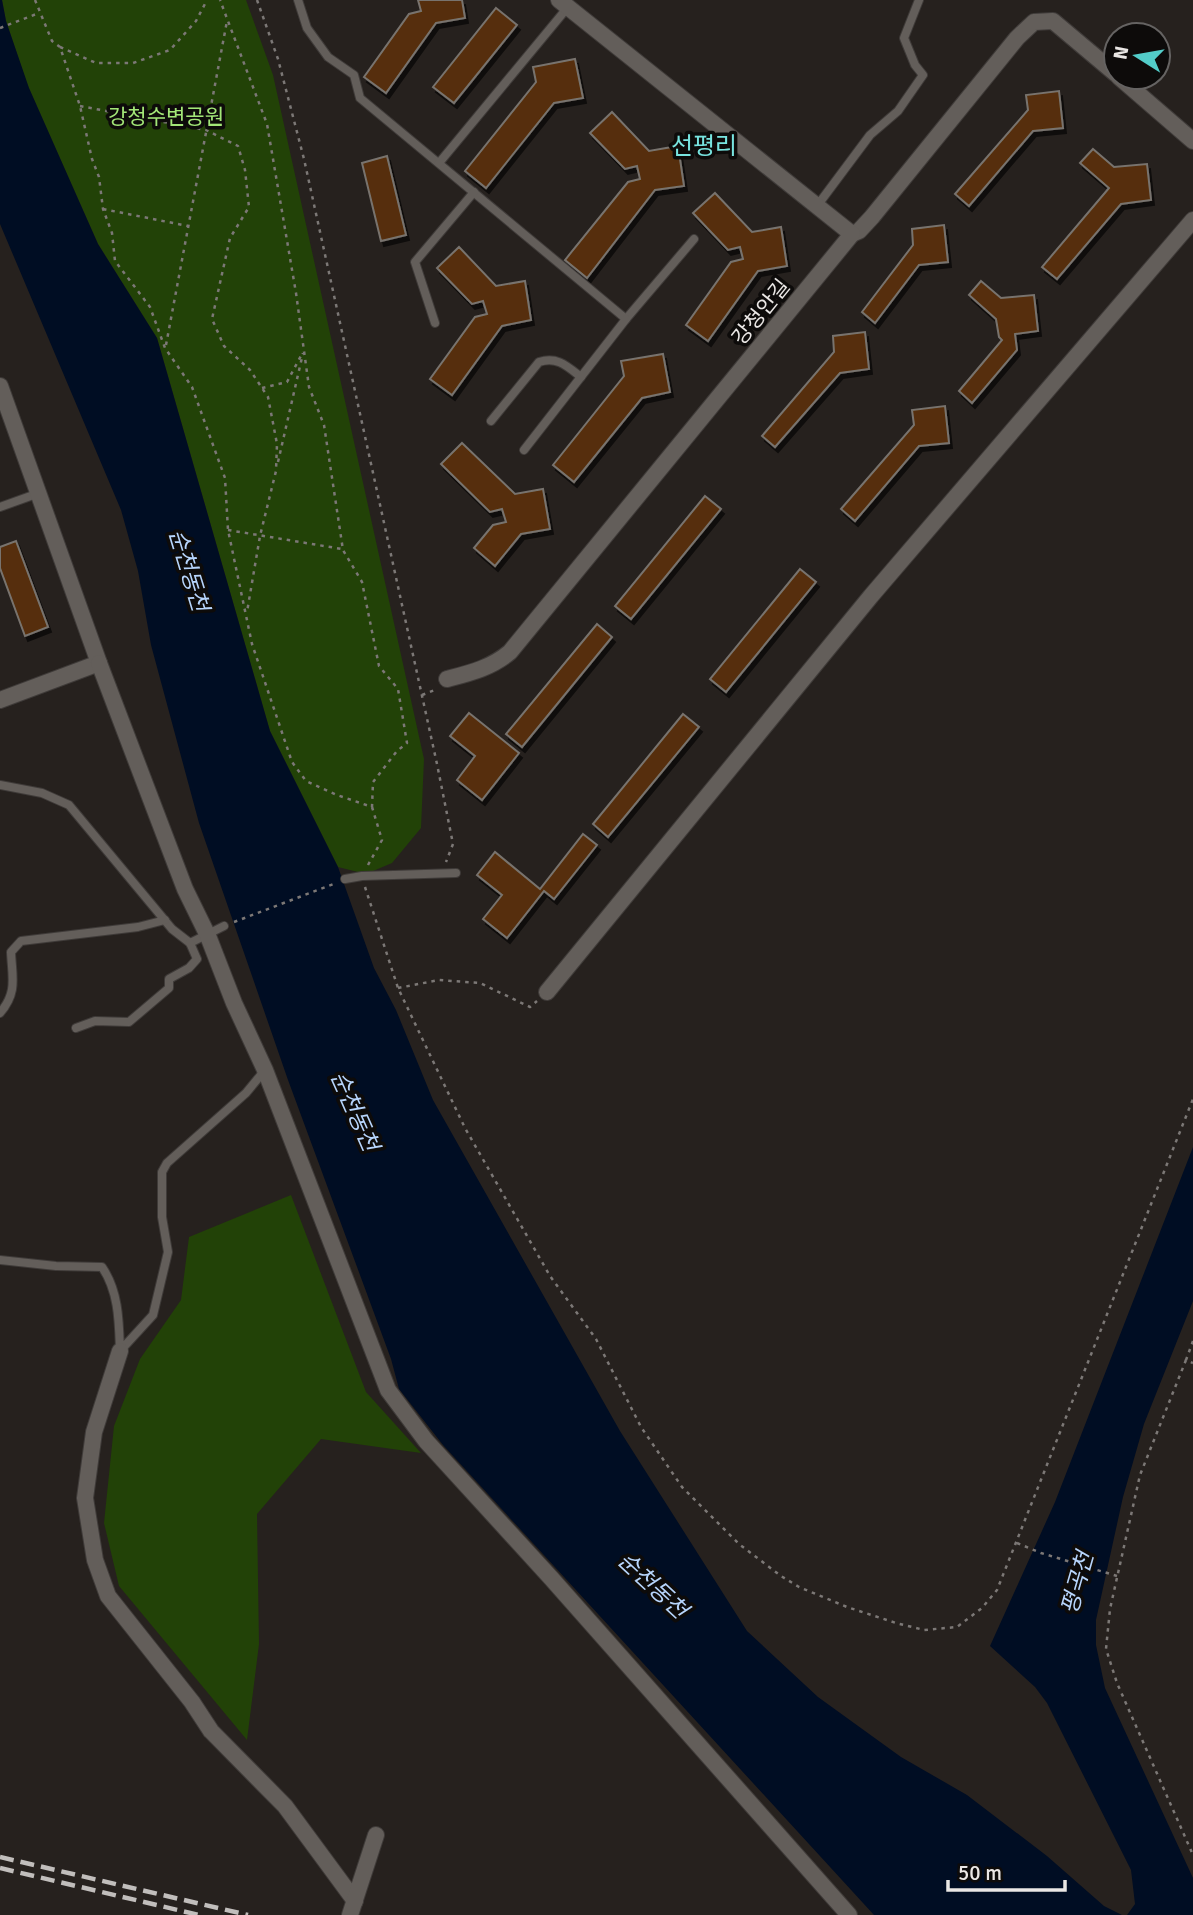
<svg xmlns="http://www.w3.org/2000/svg" width="1193" height="1915" font-family="Signika,'Noto Sans KR',sans-serif">
  <style>
    .green { fill: #224207 }
    .water { fill: #000d23 }
    .building { fill: #572e07; stroke: #78736e; stroke-width: 2; filter: url(#shadow) }
    .lines { fill: none; stroke-linecap: round; stroke-linejoin: round }
    .lane-casing { stroke: #3f3b39; stroke-width: 10 }
    .street-casing { stroke: #3f3b39; stroke-width: 18 }
    .path { stroke: #7c7876; stroke-width: 2.5; stroke-dasharray: 3.5 5; stroke-linecap: butt }
    .lane { stroke: #635e5a; stroke-width: 8 }
    .street { stroke: #635e5a; stroke-width: 16 }
    .rail { stroke: #c1bebc; stroke-width: 4.5; stroke-dasharray: 14 7; stroke-linecap: butt }
    .labels { text-anchor: middle; stroke-width: 7; stroke-linejoin: round; paint-order: stroke }
    .park-label { font-size: 21px; fill: #a3e778; stroke: #0d0b0a }
    .street-label { font-size: 21px; fill: #eae7e5; stroke: #0d0b0a }
    .water-label { font-size: 23px; font-style: italic; fill: #b7d5fc; stroke: #0d0b0a }
    .quarter-label { font-size: 24px; fill: #78e4e0; stroke: #0d0b0a }
  </style>
  <defs>
    <filter id="shadow"><feDropShadow dx="3" dy="5" stdDeviation="0" flood-color="#0009"/></filter>
  </defs>
  <rect width="100%" height="100%" fill="#26211e"/>
  <g class="green">
    <path d="M 2,0 L 246,0 L 273,75 L 424,759 L 421,828 L 392,863 L 366,874 L 338,867 L 270,731 L 157,338 L 98,244 L 27,84 L 6,21 Z"/>
    <path d="M 291,1195 L 366,1392 L 421,1453 L 321,1439 L 257,1514 L 259,1644 L 247,1740 L 119,1586 L 104,1523 L 114,1426 L 140,1359 L 181,1300 L 189,1237 Z"/>
  </g>
  <g class="water">
    <path d="M 0,0 L 2,0 L 6,21 L 29,88 L 98,244 L 157,338 L 270,731 L 338,867 L 374,968 L 396,1010 L 433,1100 L 620,1431 L 747,1631 L 818,1697 L 901,1757 L 967,1795 L 1047,1856 L 1104,1906 L 1122,1915 L 874,1915 L 443,1445 L 399,1389 L 391,1359 L 288,1080 L 199,823 L 151,645 L 138,571 L 121,510 L 0,224 Z"/>
    <path d="M 1193,1147 L 1193,1301 L 1144,1424 L 1123,1497 L 1096,1620 L 1096,1645 L 1105,1688 L 1193,1878 L 1193,1915 L 1127,1915 L 1135,1904 L 1131,1870 L 1047,1703 L 1035,1687 L 990,1646 L 1055,1502 Z"/>
  </g>
  <g class="building">
    <path d="M 418,0 L 462,0 L 465,18 L 436,23 L 386,93 L 364,77 L 409,14 L 421,11 Z"/>
    <path d="M 496,8 L 517,25 L 454,103 L 433,87 Z"/>
    <path d="M 575,59 L 583,98 L 554,103 L 486,188 L 465,171 L 536,82 L 533,67 Z"/>
    <path d="M 1059,91 L 1063,128 L 1033,131 L 969,206 L 955,194 L 1028,110 L 1026,95 Z"/>
    <path d="M 612,112 L 649,151 L 678,146 L 684,186 L 655,190 L 587,278 L 565,260 L 628,182 L 640,179 L 637,166 L 625,169 L 590,133 Z"/>
    <path d="M 1093,149 L 1114,167 L 1147,164 L 1151,200 L 1121,204 L 1057,279 L 1042,267 L 1109,188 L 1080,163 Z"/>
    <path d="M 387,156 L 406,235 L 381,241 L 362,163 Z"/>
    <path d="M 715,193 L 752,232 L 781,227 L 787,266 L 758,271 L 708,341 L 686,325 L 731,262 L 743,259 L 740,247 L 728,250 L 693,213 Z"/>
    <path d="M 944,225 L 948,262 L 919,265 L 875,323 L 862,312 L 913,245 L 912,229 Z"/>
    <path d="M 459,247 L 496,286 L 525,281 L 531,320 L 502,326 L 452,395 L 430,379 L 475,317 L 487,314 L 483,301 L 472,304 L 437,268 Z"/>
    <path d="M 981,281 L 1001,298 L 1034,295 L 1038,331 L 1015,334 L 1017,350 L 972,403 L 959,391 L 1002,340 L 999,337 L 996,319 L 969,295 Z"/>
    <path d="M 865,332 L 869,369 L 840,373 L 775,447 L 762,436 L 834,352 L 833,336 Z"/>
    <path d="M 663,354 L 670,392 L 642,398 L 574,482 L 553,465 L 624,376 L 621,361 Z"/>
    <path d="M 945,406 L 949,443 L 919,446 L 855,521 L 841,509 L 914,425 L 912,410 Z"/>
    <path d="M 462,443 L 515,494 L 543,489 L 550,529 L 521,534 L 495,566 L 474,548 L 493,525 L 506,522 L 502,509 L 490,512 L 441,464 Z"/>
    <path d="M 705,496 L 721,509 L 631,619 L 615,606 Z"/>
    <path d="M 16,541 L 48,627 L 25,636 L 0,568 L 0,547 Z"/>
    <path d="M 800,569 L 816,582 L 726,692 L 710,679 Z"/>
    <path d="M 597,624 L 612,637 L 522,747 L 506,734 Z"/>
    <path d="M 469,713 L 519,753 L 482,800 L 457,780 L 475,756 L 450,736 Z"/>
    <path d="M 683,714 L 699,727 L 608,837 L 593,824 Z"/>
    <path d="M 583,834 L 597,845 L 554,899 L 544,891 L 507,938 L 483,919 L 502,895 L 477,875 L 495,852 L 540,889 Z"/>
  </g>
  <g class="lines">
    <g class="lane-casing">
      <g id="lane">
        <path d="M 298,0 L 307,28 L 328,57 L 354,75 L 360,98 L 626,319 L 694,239"/>
        <path d="M 439,163 L 568,7"/>
        <path d="M 817,206 L 870,135 L 898,111 L 923,75 L 915,65 L 904,38 L 919,0"/>
        <path d="M 435,323 L 415,262 L 474,192"/>
        <path d="M 491,421 L 539,362 C 557,356 567,366 581,377"/>
        <path d="M 524,450 L 626,319"/>
        <path d="M 0,507 L 39,493"/>
        <path d="M 0,785 L 42,793 L 69,805 L 172,929 L 190,943 L 224,926"/>
        <path d="M 345,879 L 362,876 L 456,873"/>
        <path d="M 0,1013 C 18,992 12,977 11,952 L 21,941 L 138,927 L 165,920"/>
        <path d="M 76,1028 L 95,1021 L 129,1022 L 169,988 L 169,979 L 189,968 L 197,959 L 190,943"/>
        <path d="M 0,1260 L 56,1266 L 102,1267 C 119,1292 119,1322 120,1351 L 153,1315 L 168,1252 L 162,1217 L 162,1172 L 167,1163 L 246,1093 L 265,1070"/>
      </g>
    </g>
    <g class="street-casing">
      <g id="street">
        <path d="M 1119,77 L 1193,141"/>
        <path d="M 852,234 L 859,231 L 872,217 L 1017,38 L 1034,22 L 1053,21 L 1116,74"/>
        <path d="M 0,386 L 99,663 L 0,700"/>
        <path d="M 99,663 L 185,889 L 208,936 L 234,1003 L 265,1070 L 388,1390 L 426,1441 L 551,1578 L 849,1915"/>
        <path d="M 447,679 C 470,673 491,668 510,652 L 852,234 L 559,0"/>
        <path d="M 547,992 L 871,596 L 1193,220"/>
        <path d="M 120,1351 L 94,1432 L 85,1498 L 95,1560 L 108,1596 L 192,1702 L 211,1731 L 285,1806 L 355,1901"/>
        <path d="M 350,1915 L 376,1835"/>
      </g>
    </g>
    <g class="path">
      <path d="M 35,0 L 52,41 L 60,47 L 80,106 L 92,159 L 99,177 L 103,209 L 112,233 L 115,261 L 150,307 L 165,348 L 192,387 L 225,478 L 228,530 L 252,644 L 292,762 L 306,781 L 337,795 L 372,807 L 373,782 L 397,751 L 407,743 L 398,689 L 379,666 L 362,582 L 343,550 L 324,425 L 309,387 L 296,293 L 267,124 L 220,0"/>
      <path d="M 257,0 L 278,59 L 304,159 L 437,764 L 453,844 L 446,862"/>
      <path d="M 0,28 L 39,13"/>
      <path d="M 60,47 L 96,63 L 133,63 L 170,50 L 196,21 L 207,0"/>
      <path d="M 80,106 L 206,130 L 238,146 L 245,170 L 249,207 L 230,238 L 212,319 L 224,346 L 250,370 L 268,397 L 277,444 L 276,471 L 260,536 L 247,612"/>
      <path d="M 103,209 L 188,226"/>
      <path d="M 166,345 L 227,21"/>
      <path d="M 262,388 L 287,382 L 303,352"/>
      <path d="M 278,462 L 303,353"/>
      <path d="M 228,530 L 342,549"/>
      <path d="M 422,695 L 435,690"/>
      <path d="M 368,865 L 382,840 L 372,807"/>
      <path d="M 365,887 L 398,988 L 465,1128 L 550,1276 L 596,1339 L 641,1427 L 682,1487 L 739,1544 L 781,1576 L 799,1587 L 847,1607 L 896,1623 L 924,1630 L 957,1627 L 982,1608 L 997,1590 L 1193,1099"/>
      <path d="M 234,922 L 336,883"/>
      <path d="M 398,988 L 439,980 L 480,983 L 530,1007 L 537,1001"/>
      <path d="M 1193,1341 L 1186,1360 L 1193,1363"/>
      <path d="M 1186,1360 L 1140,1475 L 1110,1609 L 1106,1649 L 1117,1683 L 1193,1855"/>
      <path d="M 1017,1543 L 1041,1553 L 1117,1576"/>
    </g>
    <use href="#lane" class="lane"/>
    <use href="#street" class="street"/>
    <g class="rail">
      <path d="M 0,1857 L 248,1915"/>
      <path d="M 0,1868 L 199,1915"/>
    </g>
  </g>
  <g class="labels">
    <g class="park-label">
      <text x="166" y="124">강청수변공원</text>
    </g>
    <g class="street-label">
      <text transform="translate(761 312) rotate(-51)" y="7">강청안길</text>
    </g>
    <g class="water-label">
      <text transform="translate(189 570) rotate(73)" y="8">순천동천</text>
      <text transform="translate(355 1111) rotate(66)" y="8">순천동천</text>
      <text transform="translate(1077 1583) rotate(-74)" y="8">평곡천</text>
      <text transform="translate(653 1585) rotate(43)" y="8">순천동천</text>
    </g>
    <g class="quarter-label">
      <text x="704" y="154">선평리</text>
    </g>
  </g>
  <g transform="translate(1137 56) rotate(281)"><circle r="33" fill="#0d0b0a" stroke="#656362" stroke-width="2"/>
  <path d="M0-5L12 26L0 18L-12 26Z" fill="#53cdc9"/>
  <text y="-10" font-size="19" font-weight="bold" text-anchor="middle" fill="#eae7e5">N</text>
  </g>
  <path d="M948 1880v10h117v-10" fill="none" stroke="#eae7e5" stroke-width="3.5"/>
  <text x="958" y="1880" font-size="21" fill="#eae7e5" stroke="#0d0b0a" stroke-width="5" paint-order="stroke">50 m</text>
</svg>
